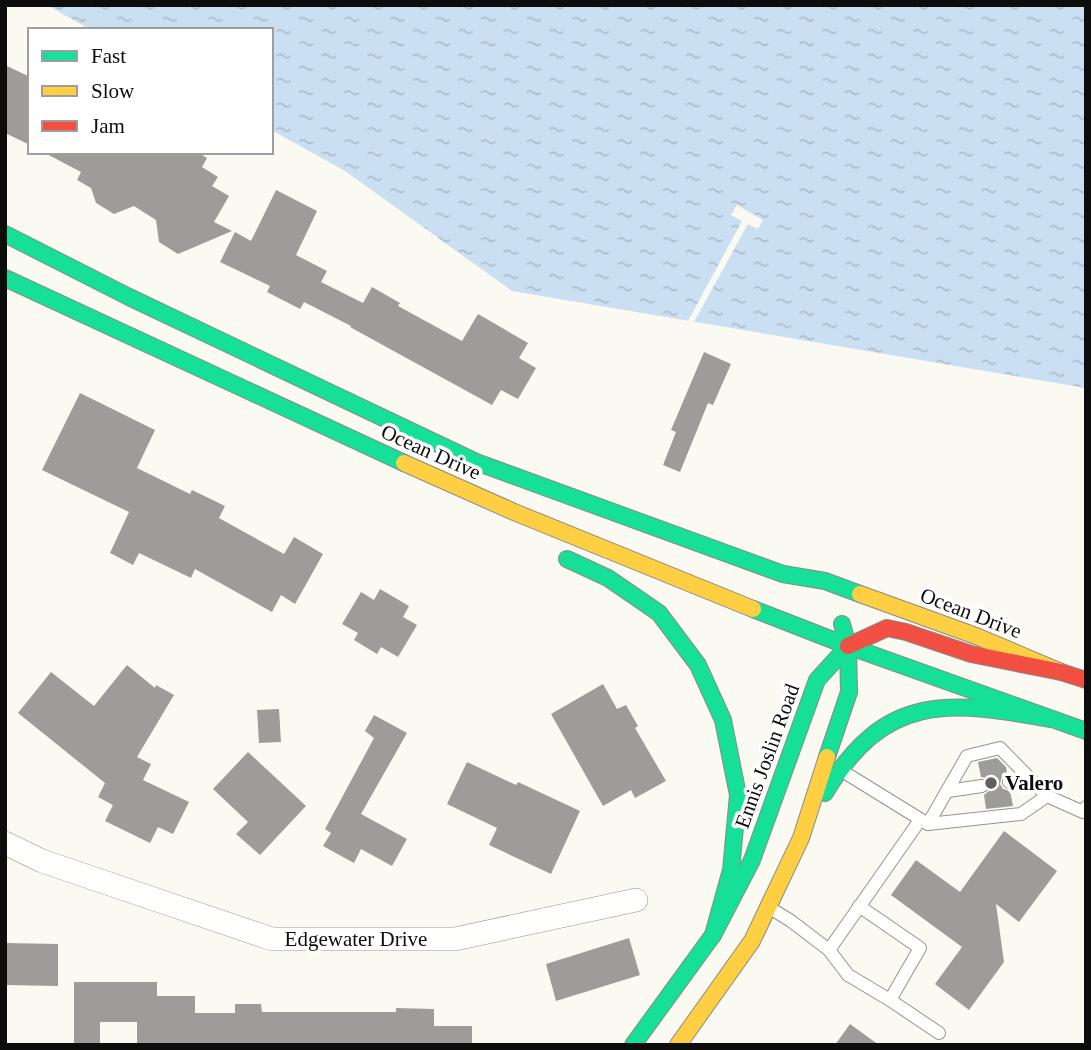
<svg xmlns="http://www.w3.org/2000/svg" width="1091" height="1050" font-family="'Times New Roman',serif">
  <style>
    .water { fill: url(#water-ripples) }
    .pier { fill: #fafaf2 }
    .building { fill: #9d9c98 }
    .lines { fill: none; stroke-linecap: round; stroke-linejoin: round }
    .lane-casing { stroke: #949490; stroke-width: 14 }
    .street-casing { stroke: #949490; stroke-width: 24 }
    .fast-casing { stroke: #8a8a87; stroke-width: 18 }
    .slow-casing { stroke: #8a8a87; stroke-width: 18 }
    .jam-casing { stroke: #8a8a87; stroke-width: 18 }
    .lane { stroke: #fefefd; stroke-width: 12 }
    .street { stroke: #fefefd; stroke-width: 23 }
    .fast { stroke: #16e098; stroke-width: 16 }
    .slow { stroke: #ffcf43; stroke-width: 16 }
    .jam { stroke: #f24e42; stroke-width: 16 }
    .poi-dot { fill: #60605d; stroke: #fff; stroke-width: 2.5 }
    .labels { text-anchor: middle; stroke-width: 7; stroke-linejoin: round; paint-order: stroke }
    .street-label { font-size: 21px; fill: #0d0d0d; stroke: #fff }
    .poi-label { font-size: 21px; font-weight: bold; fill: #0d0d0d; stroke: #fff; text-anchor: start }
  </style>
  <defs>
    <pattern id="water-ripples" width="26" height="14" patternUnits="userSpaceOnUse" patternTransform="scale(1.75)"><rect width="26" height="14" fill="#cadff2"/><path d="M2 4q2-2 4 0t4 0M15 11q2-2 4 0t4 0" fill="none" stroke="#acbece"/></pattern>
  </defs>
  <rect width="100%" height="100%" fill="#fafaf2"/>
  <path class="water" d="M 47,5 L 1086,5 L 1086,388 L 512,291 L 345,171 L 271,130 L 271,30 L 91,30 Z"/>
  <path class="pier" d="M 737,205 L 763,220 L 758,229 L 748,224 L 694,322 L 688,321 L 742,221 L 731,215 Z"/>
  <g class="building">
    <path d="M 5,65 L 30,77 L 30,145 L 5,133 Z"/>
    <path d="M 43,152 L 197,152 L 207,158 L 202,167 L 218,177 L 212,186 L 229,196 L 214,222 L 232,231 L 178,254 L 159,242 L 156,220 L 134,206 L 114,214 L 96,203 L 91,188 L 77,180 L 81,172 Z"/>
    <path d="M 276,190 L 317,211 L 296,255 L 327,271 L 321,282 L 363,303 L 372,287 L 400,303 L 398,306 L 462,341 L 478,314 L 528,343 L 519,358 L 536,368 L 518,399 L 501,390 L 492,405 L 350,327 L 351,326 L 304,302 L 300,309 L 267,292 L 270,286 L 220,262 L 235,232 L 251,241 Z"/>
    <path d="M 704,352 L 731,364 L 713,405 L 708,403 L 680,472 L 663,465 L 676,432 L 671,430 Z"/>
    <path d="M 80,393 L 155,430 L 137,468 L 190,494 L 192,490 L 225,506 L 219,518 L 284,554 L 294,537 L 323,554 L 295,604 L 281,595 L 272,612 L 195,569 L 191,578 L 139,553 L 133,565 L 110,553 L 129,512 L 42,470 Z"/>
    <path d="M 380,589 L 409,606 L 403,617 L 417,625 L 398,657 L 381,647 L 377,654 L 354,640 L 358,633 L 342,624 L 361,592 L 374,600 Z"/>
    <path d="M 127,665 L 155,688 L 156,685 L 174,695 L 137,757 L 151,764 L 143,780 L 189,802 L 173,834 L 158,827 L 150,843 L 105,821 L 113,805 L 98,797 L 105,783 L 18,713 L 51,672 L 94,706 Z"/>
    <path d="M 603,684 L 617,709 L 626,705 L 638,726 L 635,728 L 666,781 L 635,798 L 631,790 L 603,806 L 551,714 Z"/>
    <path d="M 279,709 L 281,742 L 259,743 L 257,710 Z"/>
    <path d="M 374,715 L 407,733 L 361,814 L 407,839 L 392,866 L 361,849 L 354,863 L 323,846 L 331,833 L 325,829 L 374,738 L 365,731 Z"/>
    <path d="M 248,752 L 306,806 L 260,855 L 236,834 L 248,822 L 213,789 Z"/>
    <path d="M 997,758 L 1006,767 L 1007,773 L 1002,776 L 1000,784 L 1003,789 L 1010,791 L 1013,806 L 986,809 L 984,795 L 990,790 L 990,784 L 986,778 L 981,777 L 978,762 Z"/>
    <path d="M 467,762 L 516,785 L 518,782 L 580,811 L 551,874 L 489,845 L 497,828 L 447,804 Z"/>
    <path d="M 1004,831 L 1057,871 L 1019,922 L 996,904 L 1004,962 L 969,1010 L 935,984 L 962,947 L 891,895 L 916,860 L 960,892 Z"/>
    <path d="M 629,938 L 640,975 L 556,1001 L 546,964 Z"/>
    <path d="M 5,943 L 58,944 L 58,986 L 5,985 Z"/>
    <path d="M 74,982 L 157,982 L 157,996 L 195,996 L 195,1013 L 235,1013 L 235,1004 L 261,1004 L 262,1012 L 396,1012 L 396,1008 L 434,1009 L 434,1026 L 472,1026 L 472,1045 L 137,1045 L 137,1022 L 100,1022 L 100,1045 L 74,1045 Z"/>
    <path d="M 850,1024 L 879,1045 L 835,1045 Z"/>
  </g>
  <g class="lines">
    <g class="lane-casing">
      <g id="lane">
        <path d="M 839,769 L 928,824 L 967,756 L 1000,748 L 1047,796 L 1083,812 L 1086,807"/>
        <path d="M 1009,782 L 1028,777"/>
        <path d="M 948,791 L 982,786"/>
        <path d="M 928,824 L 1021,814 L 1047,796"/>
        <path d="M 770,908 L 791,921 L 829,950 L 920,820"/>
        <path d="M 829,950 L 848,975 L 890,1000 L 920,948 L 859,906"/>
        <path d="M 890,1000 L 939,1033"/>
      </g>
    </g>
    <g class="street-casing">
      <path id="street" d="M 5,843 L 42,861 L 272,939 L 455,939 L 636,900"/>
    </g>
    <g class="fast-casing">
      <g id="fast">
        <path d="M 5,234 L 129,297 L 476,462 L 783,574 L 825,581 L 860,594"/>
        <path d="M 5,278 L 404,463"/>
        <path d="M 567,559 L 608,578 L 659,613 L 698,665 L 723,720 L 738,795 L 731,870 L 713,935"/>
        <path d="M 753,609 L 848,646"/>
        <path d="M 848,646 L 1086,731"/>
        <path d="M 827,757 L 849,692 L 848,646 L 842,624"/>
        <path d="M 825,793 C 884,693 948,700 1050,719"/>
        <path d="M 633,1045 L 713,935 L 752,860 L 817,680 L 848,646"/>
      </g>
    </g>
    <g class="slow-casing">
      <g id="slow">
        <path d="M 404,463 L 514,512 L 753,609"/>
        <path d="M 860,594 L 976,636 L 1061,672"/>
        <path d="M 678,1045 L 752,941 L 801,838 L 827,757"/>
      </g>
    </g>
    <g class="jam-casing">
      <path id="jam" d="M 848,646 L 887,628 L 906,632 L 971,654 L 1061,672 L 1086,680"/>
    </g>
    <use href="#lane" class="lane"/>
    <use href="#street" class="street"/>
    <use href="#fast" class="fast"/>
    <use href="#slow" class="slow"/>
    <use href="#jam" class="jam"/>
  </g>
  <circle class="poi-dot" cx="991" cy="783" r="7"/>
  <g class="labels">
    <g class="street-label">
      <text transform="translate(431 452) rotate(24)" y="7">Ocean Drive</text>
      <text transform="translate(971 613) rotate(21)" y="7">Ocean Drive</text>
      <text transform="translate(767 756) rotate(-70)" y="7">Ennis Joslin Road</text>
      <text x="356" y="946">Edgewater Drive</text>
    </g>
    <g class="poi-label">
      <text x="1005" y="790">Valero</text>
    </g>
  </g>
  <rect width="1091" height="1050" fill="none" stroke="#0d0d0d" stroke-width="14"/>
  <rect x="28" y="28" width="245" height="126" fill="#ffffff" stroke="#9e9e9e" stroke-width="2"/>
  <rect x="42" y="51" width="35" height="10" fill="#16e098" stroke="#9e9e9e" stroke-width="2"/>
  <text x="91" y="63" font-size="21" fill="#0d0d0d">Fast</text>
  <rect x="42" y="86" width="35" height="10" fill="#ffcf43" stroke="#9e9e9e" stroke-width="2"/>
  <text x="91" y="98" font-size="21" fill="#0d0d0d">Slow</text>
  <rect x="42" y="121" width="35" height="10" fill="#f24e42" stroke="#9e9e9e" stroke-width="2"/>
  <text x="91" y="133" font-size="21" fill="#0d0d0d">Jam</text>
</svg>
